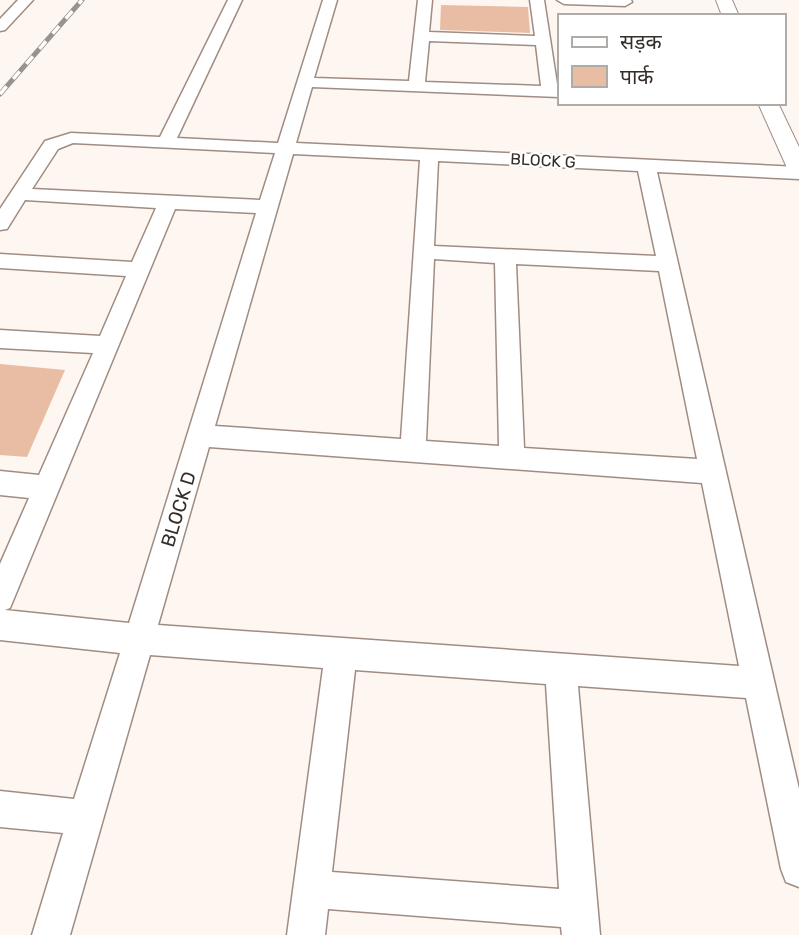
<svg xmlns="http://www.w3.org/2000/svg" width="799" height="935" font-family="Rubik,'Noto Sans Devanagari',sans-serif">
  <style>
    .green { fill: #e9bda3 }
    .lines { fill: none; stroke-linecap: round; stroke-linejoin: round }
    .minor-casing { stroke: #9f8d83; stroke-width: 3 }
    .tertiary-casing { stroke: #9f8d83; stroke-width: 2 }
    .minor { fill: #fff; fill-rule: evenodd }
    .tertiary { fill: #fff; fill-rule: evenodd }
    .rail-casing { stroke: #9a928d; stroke-width: 5 }
    .rail { stroke: #fff; stroke-width: 3.5; stroke-dasharray: 10; stroke-linecap: butt }
    .labels { text-anchor: middle; stroke-width: 5; stroke-linejoin: round; paint-order: stroke }
    .far-street-label { font-size: 16px; fill: #352d29; stroke: #fff }
    .street-label { font-size: 19px; fill: #352d29; stroke: #fff }
  </style>
  <rect width="100%" height="100%" fill="#fef6f1"/>
  <g class="green">
    <path d="M 441,5 L 528,7 L 530,33 L 440,30 Z"/>
    <path d="M 0,364 L 65,370 L 27,457 L 0,455 Z"/>
  </g>
  <g class="lines">
    <g class="minor-casing">
      <g id="minor">
        <path d="M 18,0 L 33,0 L 5,30 L 0,31 L 0,19 Z"/>
        <path d="M 228,0 L 242,0 L 177,138 L 278,143 L 323,0 L 337,0 L 314,78 L 409,81 L 418,0 L 432,0 L 429,32 L 535,36 L 530,0 L 544,0 L 559,97 L 312,87 L 296,143 L 799,167 L 799,179 L 657,172 L 799,789 L 799,887 L 786,882 L 781,869 L 746,698 L 578,686 L 600,935 L 562,935 L 561,927 L 328,909 L 325,935 L 287,935 L 323,668 L 150,655 L 70,935 L 32,935 L 63,833 L 0,827 L 0,791 L 74,799 L 120,653 L 0,640 L 0,564 L 29,498 L 0,495 L 0,471 L 39,475 L 93,353 L 0,348 L 0,330 L 100,336 L 126,276 L 0,268 L 0,254 L 132,262 L 156,208 L 25,200 L 7,229 L 0,230 L 0,209 L 45,141 L 71,133 L 160,137 ZM 429,41 L 536,45 L 541,86 L 425,82 ZM 73,143 L 275,153 L 260,200 L 32,189 L 58,149 ZM 293,154 L 420,160 L 401,439 L 215,426 ZM 438,161 L 638,171 L 656,256 L 434,246 ZM 175,209 L 256,213 L 129,623 L 5,610 L 10,608 ZM 434,259 L 495,263 L 499,446 L 426,441 ZM 516,264 L 659,271 L 697,459 L 524,448 ZM 209,447 L 702,483 L 739,666 L 158,625 ZM 355,670 L 546,684 L 559,889 L 332,872 Z"/>
        <path d="M 557,0 L 631,0 L 632,2 L 625,6 L 564,4 Z"/>
      </g>
    </g>
    <g class="tertiary-casing">
      <g id="tertiary">
        <path d="M 716,0 L 732,0 L 739,16 L 722,16 Z"/>
        <path d="M 758,103 L 778,103 L 799,147 L 799,177 L 791,175 L 788,170 Z"/>
      </g>
    </g>
    <use href="#minor" class="minor"/>
    <use href="#tertiary" class="tertiary"/>
    <g class="rail-casing">
      <path id="rail" d="M 0,94 L 82,0"/>
    </g>
    <use href="#rail" class="rail"/>
  </g>
  <g class="labels">
    <g class="far-street-label">
      <text transform="translate(543 160) rotate(3)" y="6">BLOCK G</text>
    </g>
    <g class="street-label">
      <text transform="translate(178 509) rotate(-73)" y="7">BLOCK D</text>
    </g>
  </g>
  <rect x="558" y="14" width="228" height="91" fill="#ffffff" stroke="#aeaba9" stroke-width="2"/>
  <rect x="572" y="37" width="35" height="10" fill="#ffffff" stroke="#aeaba9" stroke-width="2"/>
  <text x="620" y="49" font-size="21" fill="#352d29">सड़क</text>
  <rect x="572" y="66" width="35" height="21" fill="#e9bda3" stroke="#aeaba9" stroke-width="2"/>
  <text x="620" y="84" font-size="21" fill="#352d29">पार्क</text>
</svg>
